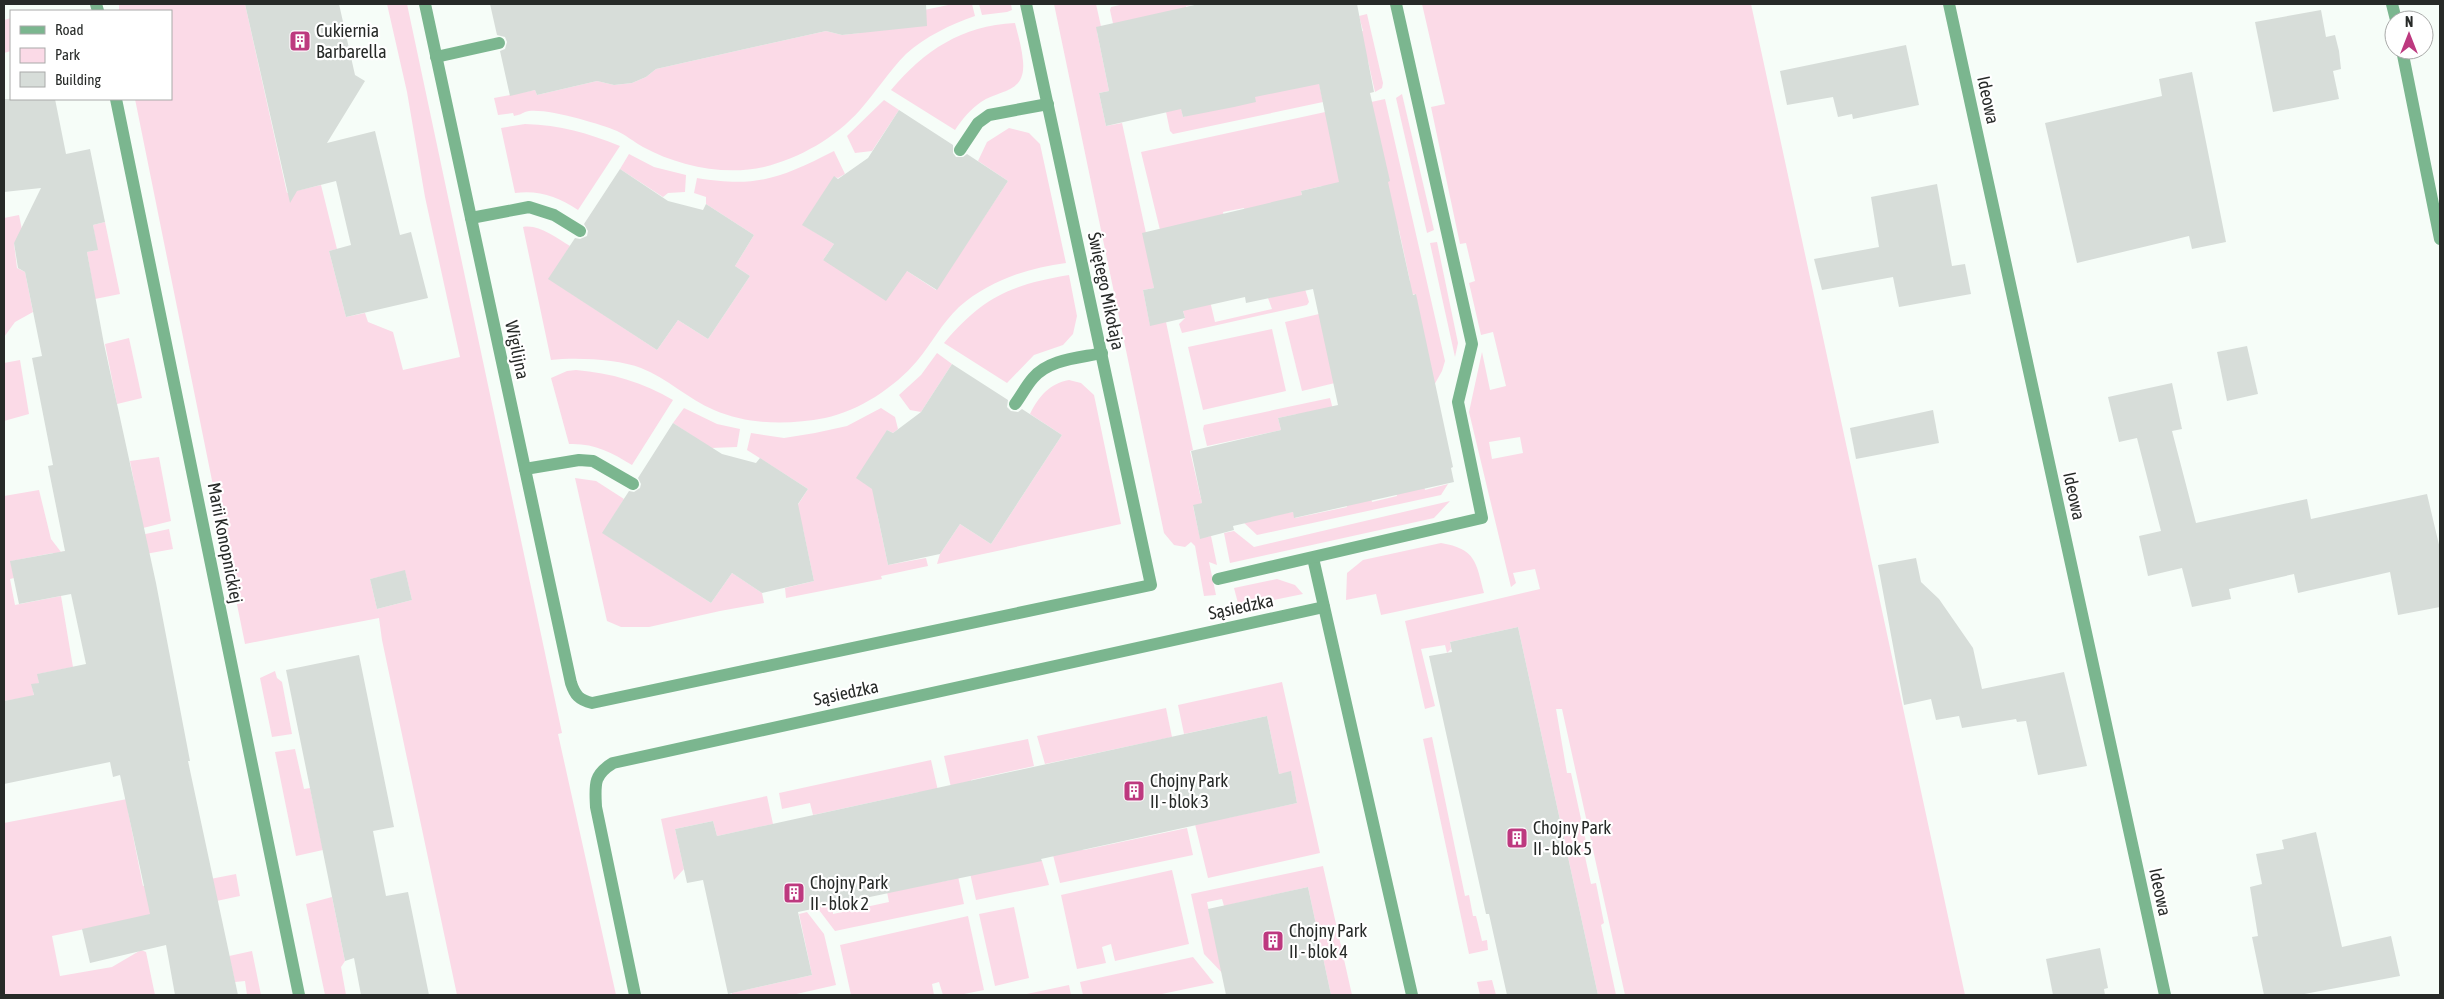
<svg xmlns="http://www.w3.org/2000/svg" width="2444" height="999" font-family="'Asap Condensed',sans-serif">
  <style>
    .green { fill: #fbdae7; fill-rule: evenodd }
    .building { fill: #d7ddd9 }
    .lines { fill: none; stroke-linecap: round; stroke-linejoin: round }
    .minor { stroke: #7bb68f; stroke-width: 12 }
    .labels { text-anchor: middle; stroke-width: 4.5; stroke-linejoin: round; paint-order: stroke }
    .poi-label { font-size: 18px; fill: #272a28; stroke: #fff; text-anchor: start }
    .street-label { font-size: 18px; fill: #272a28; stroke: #fff }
  </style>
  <rect width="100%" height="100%" fill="#f6fdf8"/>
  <g class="green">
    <path d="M 119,4 L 245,4 L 287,193 L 321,185 L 337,249 L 329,251 L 346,317 L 365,313 L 368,322 L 393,332 L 403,370 L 460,357 L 425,197 L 407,92 L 387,4 L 407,4 L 562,733 L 558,734 L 616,995 L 457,995 L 382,640 L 379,618 L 245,644 L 135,99 L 171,99 L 171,11 L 119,11 ZM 405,571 L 412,600 L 377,609 L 370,579 Z"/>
    <path d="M 953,4 L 972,4 L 975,16 C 951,24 925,37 906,54 C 889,71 876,92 860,110 C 835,138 800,158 764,167 C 724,176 678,166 643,147 C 634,142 626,135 617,131 C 600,124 541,106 525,112 C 521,114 519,115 514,116 L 513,113 L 498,115 L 494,98 L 535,90 L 537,95 L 597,81 L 614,85 L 632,83 L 646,77 L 656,69 L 826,31 L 842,35 L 860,33 L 874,28 L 886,18 Z"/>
    <path d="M 979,4 L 1011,4 L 1012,10 L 1007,12 L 982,15 Z"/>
    <path d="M 1054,4 L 1096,4 L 1102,31 L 1097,32 L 1109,91 L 1099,93 L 1106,126 L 1122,123 L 1146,233 L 1154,288 L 1143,290 L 1150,325 L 1166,322 L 1193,450 L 1190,451 L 1202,503 L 1193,506 L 1200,538 L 1211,536 L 1217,565 L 1209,562 L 1216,595 L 1204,596 L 1195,546 L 1191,542 L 1185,547 L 1174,545 L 1164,533 Z"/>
    <path d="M 1124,4 L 1199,4 L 1186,6 L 1188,17 L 1114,28 L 1110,10 L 1111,7 Z"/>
    <path d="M 1422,4 L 1751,4 L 1965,995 L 1625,995 L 1562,709 L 1556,709 L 1567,773 L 1571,773 L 1588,851 L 1584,852 L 1591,884 L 1596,883 L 1604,923 L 1601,925 L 1616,995 L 1598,995 L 1518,627 L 1450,642 L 1451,649 L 1447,653 L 1445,645 L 1421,649 L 1435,706 L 1425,709 L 1405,621 L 1540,589 L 1535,569 L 1513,573 L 1516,583 L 1511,587 L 1469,412 L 1482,352 L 1490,390 L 1506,386 L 1493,332 L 1481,335 L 1469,283 L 1475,281 L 1466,243 L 1460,244 L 1431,107 L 1445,104 ZM 1520,437 L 1523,453 L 1492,459 L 1489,442 Z"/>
    <path d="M 1367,14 L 1383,83 L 1382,88 L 1375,92 L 1368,61 L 1353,33 L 1363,31 L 1359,16 Z"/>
    <path d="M 11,18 L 11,51 L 4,53 L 4,20 Z"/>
    <path d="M 1015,23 C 1018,35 1022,48 1023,61 C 1026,94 1000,89 981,102 C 970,110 963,118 955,130 L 891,90 C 925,50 961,26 1015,23 Z"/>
    <path d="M 1319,83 L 1323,102 L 1173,134 L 1170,131 L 1165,107 L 1180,103 L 1183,117 L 1254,94 Z"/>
    <path d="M 1402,94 L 1434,230 L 1427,233 L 1396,98 Z"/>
    <path d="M 1385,99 L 1445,361 L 1442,371 L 1428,396 L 1415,294 L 1406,296 L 1410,281 L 1399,230 L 1342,193 L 1322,186 L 1301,191 L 1309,227 L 1246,216 L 1244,208 L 1223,212 L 1225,222 L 1160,230 L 1141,152 Z"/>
    <path d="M 884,100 L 899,110 L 872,151 L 855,153 L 847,136 Z"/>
    <path d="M 525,124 C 561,125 587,133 620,146 L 578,210 C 558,197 540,190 515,193 L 501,128 Z"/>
    <path d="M 1009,128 L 1029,133 L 1040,144 L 1066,263 C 1027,268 989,281 959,307 C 942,323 932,343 917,361 C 895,387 859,411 825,418 C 788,425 749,425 714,410 C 688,399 667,378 641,368 C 619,359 575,357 551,360 L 523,227 C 539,224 556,238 570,246 L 549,279 L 657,350 L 678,320 L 708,339 L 750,276 L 735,266 L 754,235 L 706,204 L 706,197 L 694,193 L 697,178 C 757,188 781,178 834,151 L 845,174 L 838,178 L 834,177 L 803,225 L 834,244 L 823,260 L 907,271 L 936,290 L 1008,181 L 978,161 L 987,142 Z"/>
    <path d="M 629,154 L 654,167 L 686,175 L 685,192 L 668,193 L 663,197 L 620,169 Z"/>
    <path d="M 19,215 L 23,235 L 14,243 L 17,268 L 25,272 L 33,312 L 15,322 L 4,337 L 4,218 Z"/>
    <path d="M 105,222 L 120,294 L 95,299 L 87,252 L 97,250 L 93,225 Z"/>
    <path d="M 1437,242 L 1458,343 L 1455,357 L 1430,243 Z"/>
    <path d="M 1069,275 L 1077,316 L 1073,334 L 1063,345 L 1034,355 L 1007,383 L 944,343 C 983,297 1010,285 1069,275 Z"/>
    <path d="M 1305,289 L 1309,302 L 1307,305 L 1182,333 L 1179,324 L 1185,318 L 1182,307 L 1210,301 L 1215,322 L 1272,309 L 1268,298 Z"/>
    <path d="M 1319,314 L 1343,381 L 1302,391 L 1285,322 Z"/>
    <path d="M 1272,329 L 1286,391 L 1203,410 L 1188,347 Z"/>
    <path d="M 129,338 L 142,398 L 117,404 L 105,344 Z"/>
    <path d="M 937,353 L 952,364 L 921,412 L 910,410 L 899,395 L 921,375 Z"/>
    <path d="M 20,360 L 29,414 L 4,421 L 4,363 Z"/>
    <path d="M 576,370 C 611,373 643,382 673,400 L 632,465 C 611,452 594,443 569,444 L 551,378 L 567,371 Z"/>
    <path d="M 1069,380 L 1081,383 L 1094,395 L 1121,524 L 937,564 L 940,554 L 960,524 L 991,544 L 1062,435 L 1030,414 C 1039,396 1049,384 1069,380 Z"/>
    <path d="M 1330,398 L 1335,417 L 1297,414 L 1278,418 L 1281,430 L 1207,446 L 1203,429 L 1204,425 Z"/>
    <path d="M 684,408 L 717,424 L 740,429 L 737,447 L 711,448 L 673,423 Z"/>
    <path d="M 881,408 L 895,417 L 898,429 L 893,433 L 887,430 L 887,499 L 877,513 L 888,565 L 926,558 L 928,566 L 881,576 L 882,579 L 786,598 L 785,588 L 814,581 L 803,529 L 788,520 L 808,489 L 747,450 L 751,433 L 784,438 L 815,433 L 847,426 Z"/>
    <path d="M 159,457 L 171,521 L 143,528 L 130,461 Z"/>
    <path d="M 1363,463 L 1372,502 L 1397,496 L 1394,485 L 1423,479 L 1425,490 L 1448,484 L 1441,495 L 1257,535 L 1241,520 L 1293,512 L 1295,518 L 1347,507 L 1345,497 Z"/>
    <path d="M 575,478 L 596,481 L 624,499 L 603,533 L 711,603 L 732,573 L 762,593 L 764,603 L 720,611 L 649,627 L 621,627 L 607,621 Z"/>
    <path d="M 39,490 L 51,539 L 61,552 L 169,529 L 173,549 L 57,570 L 53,553 L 11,561 L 14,578 L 10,579 L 15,605 L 61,596 L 73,667 L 38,674 L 39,683 L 32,685 L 34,696 L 4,701 L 4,496 Z"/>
    <path d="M 1450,501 L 1434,518 L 1230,563 L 1224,533 L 1234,531 L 1254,547 Z"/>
    <path d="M 1441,543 C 1476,549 1476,562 1484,593 L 1381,615 L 1376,594 L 1346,600 L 1347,573 L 1363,560 Z"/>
    <path d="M 1277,579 L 1295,585 L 1303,594 L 1239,607 L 1234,588 Z"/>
    <path d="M 275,671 L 277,678 L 282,682 L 292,734 L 272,737 L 260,678 Z"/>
    <path d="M 1282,682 L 1320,853 L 1208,878 L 1193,816 L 1227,818 L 1297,803 L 1291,772 L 1279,774 L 1267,716 L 1184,734 L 1178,705 Z"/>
    <path d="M 1166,708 L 1172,737 L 1045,764 L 1037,736 Z"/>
    <path d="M 1432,737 L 1465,896 L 1469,895 L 1473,916 L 1476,916 L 1482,941 L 1487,940 L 1488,950 L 1469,954 L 1423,739 Z"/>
    <path d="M 1028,739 L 1034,766 L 971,780 L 985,844 L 1042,861 L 1049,885 L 976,900 L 944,756 Z"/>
    <path d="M 295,749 L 304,789 L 310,788 L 323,850 L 296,856 L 275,752 Z"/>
    <path d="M 931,760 L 944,817 L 925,820 L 919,792 L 813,815 L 810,803 L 782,809 L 779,793 Z"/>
    <path d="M 163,792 L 173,802 L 128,811 L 143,886 L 167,880 L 169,887 L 236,874 L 240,896 L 52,936 L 60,976 L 112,967 L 141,950 L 146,952 L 155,995 L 4,995 L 4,823 Z"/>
    <path d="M 767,796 L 773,824 L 717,836 L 713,821 L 675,829 L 684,869 L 674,880 L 661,819 Z"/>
    <path d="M 947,826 L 964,904 L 835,931 L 819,910 L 816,897 L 832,904 L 833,914 L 889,902 L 887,892 L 950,880 Z"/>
    <path d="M 1187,828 L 1193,855 L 1060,883 L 1051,847 L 1084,850 Z"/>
    <path d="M 1323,866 L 1352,995 L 1331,995 L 1308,887 L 1224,906 L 1222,899 L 1207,902 L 1215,940 L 1229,980 L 1204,954 L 1191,894 Z"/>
    <path d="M 1172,870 L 1189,944 L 1115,961 L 1111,944 L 1102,947 L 1106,963 L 1077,969 L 1061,895 Z"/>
    <path d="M 332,897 L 345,961 L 341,967 L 346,995 L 325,995 L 306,904 Z"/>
    <path d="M 1014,907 L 1029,978 L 995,986 L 979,914 Z"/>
    <path d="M 807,912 L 824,934 L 836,985 L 792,995 L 732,995 L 732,993 L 812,975 L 799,914 Z"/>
    <path d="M 968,916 L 984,990 L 959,995 L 943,995 L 939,982 L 932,984 L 934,995 L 851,995 L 840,945 Z"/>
    <path d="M 252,951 L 261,995 L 247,995 L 245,981 L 235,982 L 229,956 Z"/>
    <path d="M 1193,957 L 1214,983 L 1157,995 L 1083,995 L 1080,982 Z"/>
    <path d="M 1492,980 L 1496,995 L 1480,995 L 1477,982 Z"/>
    <path d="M 1069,985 L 1071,995 L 1022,995 Z"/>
  </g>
  <g class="building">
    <path d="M 245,4 L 339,4 L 355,75 L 365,81 L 327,143 L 375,131 L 400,235 L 411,232 L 428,298 L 346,317 L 329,251 L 351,245 L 336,181 L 297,191 L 290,203 Z"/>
    <path d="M 490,4 L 926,4 L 927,26 L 842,35 L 826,31 L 656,69 L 646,77 L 632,83 L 614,85 L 597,81 L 537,95 L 535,90 L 510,96 L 500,51 L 505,49 L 507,42 L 505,37 L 497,35 Z"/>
    <path d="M 1199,4 L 1357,4 L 1374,92 L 1370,93 L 1390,181 L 1388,182 L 1413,295 L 1416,294 L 1453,467 L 1451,468 L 1454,482 L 1294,518 L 1293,512 L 1233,526 L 1234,530 L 1200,539 L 1193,505 L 1202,503 L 1191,451 L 1281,430 L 1278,418 L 1338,405 L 1313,289 L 1246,303 L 1245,297 L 1183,311 L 1185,318 L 1150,326 L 1143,290 L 1154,288 L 1142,233 L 1302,195 L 1301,191 L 1339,182 L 1319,84 L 1255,97 L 1256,102 L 1234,107 L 1183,117 L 1181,109 L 1106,126 L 1099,93 L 1109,91 L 1096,27 Z"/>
    <path d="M 2321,10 L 2326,37 L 2335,35 L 2339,51 L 2341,69 L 2333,71 L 2339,99 L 2273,112 L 2255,22 Z"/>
    <path d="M 1906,45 L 1919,105 L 1853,119 L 1852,114 L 1838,117 L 1833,97 L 1787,105 L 1780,71 Z"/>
    <path d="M 2192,72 L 2226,242 L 2192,249 L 2189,236 L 2077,263 L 2045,123 L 2162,96 L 2159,79 Z"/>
    <path d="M 4,99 L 55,99 L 66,154 L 90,149 L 105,222 L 93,225 L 98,250 L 87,252 L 104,344 L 156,583 L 190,761 L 188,761 L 238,995 L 175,995 L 166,945 L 90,963 L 82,929 L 150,914 L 120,775 L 113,777 L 110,762 L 4,784 L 4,701 L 34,695 L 31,684 L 39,683 L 37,674 L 86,664 L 71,594 L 19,604 L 10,561 L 65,551 L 48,466 L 53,465 L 32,358 L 42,356 L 25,272 L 18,268 L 14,243 L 41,188 L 4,192 Z"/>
    <path d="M 899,110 L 953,145 L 953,153 L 956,157 L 963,157 L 967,154 L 1008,181 L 937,290 L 907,271 L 886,301 L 823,260 L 834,244 L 802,225 L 834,176 L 838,179 L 868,158 Z"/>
    <path d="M 620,169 L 668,201 L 703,210 L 706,204 L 754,235 L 735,266 L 750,276 L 708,339 L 678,320 L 657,350 L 548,279 L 575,238 L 580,239 L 587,236 L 588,231 L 584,224 Z"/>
    <path d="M 1937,184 L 1952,266 L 1965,264 L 1971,294 L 1899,307 L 1893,277 L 1822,290 L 1814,259 L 1879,247 L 1871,197 Z"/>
    <path d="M 2247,346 L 2258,394 L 2227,401 L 2217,352 Z"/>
    <path d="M 952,364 L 1008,400 L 1007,407 L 1011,411 L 1018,412 L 1022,409 L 1062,435 L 991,544 L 960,524 L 940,554 L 888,565 L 872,489 L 856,478 L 887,430 L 893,433 L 921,412 Z"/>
    <path d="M 2172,383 L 2182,429 L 2172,431 L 2196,523 L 2307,499 L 2311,519 L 2427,494 L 2440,549 L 2440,607 L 2398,615 L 2390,572 L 2298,593 L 2294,574 L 2229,589 L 2231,599 L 2192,607 L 2182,568 L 2148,576 L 2139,536 L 2161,531 L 2137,438 L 2119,442 L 2108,397 Z"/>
    <path d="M 1933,410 L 1939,443 L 1856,459 L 1850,428 Z"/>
    <path d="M 673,423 L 722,454 L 756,463 L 760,458 L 808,489 L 798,504 L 814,581 L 762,593 L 732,573 L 711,603 L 602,533 L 629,491 L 634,492 L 640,488 L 641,484 L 638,478 Z"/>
    <path d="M 1916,558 L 1921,582 L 1939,599 L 1973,648 L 1982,689 L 2064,672 L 2087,766 L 2038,775 L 2026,721 L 2017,722 L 2016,719 L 1962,728 L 1959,716 L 1936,720 L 1931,699 L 1904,705 L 1878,565 Z"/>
    <path d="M 405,570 L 412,600 L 377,609 L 370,579 Z"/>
    <path d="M 1518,627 L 1598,995 L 1507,995 L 1489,914 L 1486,914 L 1429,656 L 1452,652 L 1450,642 Z"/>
    <path d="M 359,655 L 394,827 L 373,831 L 386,896 L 408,892 L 429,995 L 361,995 L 354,958 L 345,961 L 326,867 L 286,670 Z"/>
    <path d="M 1267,716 L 1279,774 L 1291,771 L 1297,803 L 1041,859 L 1042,861 L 798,912 L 812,975 L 728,994 L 703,880 L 687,883 L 675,829 L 713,821 L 717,836 Z"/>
    <path d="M 2316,832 L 2342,947 L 2391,936 L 2400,976 L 2299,995 L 2264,995 L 2252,937 L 2258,936 L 2250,887 L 2262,884 L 2256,854 L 2284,849 L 2282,840 Z"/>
    <path d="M 1308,887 L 1331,995 L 1226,995 L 1208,909 Z"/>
    <path d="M 2100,948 L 2108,988 L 2104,989 L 2105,995 L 2053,995 L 2046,959 Z"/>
  </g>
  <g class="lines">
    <g class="minor">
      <path d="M 96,4 L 98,11"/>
      <path d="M 425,4 L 571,683 C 575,695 579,700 592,703 L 1151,585 L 1026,4"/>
      <path d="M 1949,4 L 2165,995"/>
      <path d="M 2392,4 L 2396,20"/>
      <path d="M 2402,50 L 2440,239"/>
      <path d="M 436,57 L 499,43"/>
      <path d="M 116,99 L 299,995"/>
      <path d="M 960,150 L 978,123 L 989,115 L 1048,104"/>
      <path d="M 471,218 L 529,207 L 554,215 L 580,231"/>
      <path d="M 1015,404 C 1021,396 1026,386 1033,378 C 1049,359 1079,358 1102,353"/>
      <path d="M 525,469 L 579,460 L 593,461 L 633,484"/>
      <path d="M 1313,558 L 1412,995"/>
      <path d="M 1218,579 L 1482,518 L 1458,402 L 1472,344 L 1396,4"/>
      <path d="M 635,995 L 596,807 C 595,785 593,775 613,763 L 1324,607"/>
    </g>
  </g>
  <defs>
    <g id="building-square" transform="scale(1.125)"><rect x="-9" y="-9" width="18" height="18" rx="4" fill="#bd397f" stroke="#fff"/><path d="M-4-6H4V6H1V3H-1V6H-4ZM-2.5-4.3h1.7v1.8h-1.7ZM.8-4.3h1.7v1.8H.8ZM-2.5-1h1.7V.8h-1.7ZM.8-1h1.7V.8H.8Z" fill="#fff"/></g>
  </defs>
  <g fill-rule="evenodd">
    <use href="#building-square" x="300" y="41"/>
    <use href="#building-square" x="1134" y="791"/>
    <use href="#building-square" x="1517" y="838"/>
    <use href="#building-square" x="794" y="893"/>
    <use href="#building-square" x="1273" y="941"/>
  </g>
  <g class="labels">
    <g class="poi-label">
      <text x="316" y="37">Cukiernia<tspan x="316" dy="21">Barbarella</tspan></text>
      <text x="1150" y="787">Chojny Park<tspan x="1150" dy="21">II - blok 3</tspan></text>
      <text x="1533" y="834">Chojny Park<tspan x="1533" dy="21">II - blok 5</tspan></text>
      <text x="810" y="889">Chojny Park<tspan x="810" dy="21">II - blok 2</tspan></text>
      <text x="1289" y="937">Chojny Park<tspan x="1289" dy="21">II - blok 4</tspan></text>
    </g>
    <g class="street-label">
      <text transform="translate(1988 100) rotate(78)" y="6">Ideowa</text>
      <text transform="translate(1106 291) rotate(78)" y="6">Świętego Mikołaja</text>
      <text transform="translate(517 350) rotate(78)" y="6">Wigilijna</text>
      <text transform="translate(2074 496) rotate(78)" y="6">Ideowa</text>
      <text transform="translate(225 543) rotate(79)" y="6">Marii Konopnickiej</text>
      <text transform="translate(1241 607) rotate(-12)" y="6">Sąsiedzka</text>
      <text transform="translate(846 693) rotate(-12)" y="6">Sąsiedzka</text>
      <text transform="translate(2160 892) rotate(78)" y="6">Ideowa</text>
    </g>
  </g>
  <rect width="2444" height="999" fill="none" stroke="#272a28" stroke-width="10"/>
  <rect x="10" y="10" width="162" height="90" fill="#ffffff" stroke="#a9aaa9"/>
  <rect x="20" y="26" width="25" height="8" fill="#7bb68f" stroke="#a9aaa9"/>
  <text x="55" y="35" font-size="15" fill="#272a28">Road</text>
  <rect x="20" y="48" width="25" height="15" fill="#fbdae7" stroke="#a9aaa9"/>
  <text x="55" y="60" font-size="15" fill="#272a28">Park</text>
  <rect x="20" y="72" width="25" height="15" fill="#d7ddd9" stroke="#a9aaa9"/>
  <text x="55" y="85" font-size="15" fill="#272a28">Building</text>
  <g transform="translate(2409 35)"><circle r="24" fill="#ffffff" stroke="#a9aaa9"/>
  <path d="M0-4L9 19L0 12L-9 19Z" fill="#bd397f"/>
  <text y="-8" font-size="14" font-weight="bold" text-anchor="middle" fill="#272a28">N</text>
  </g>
</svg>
